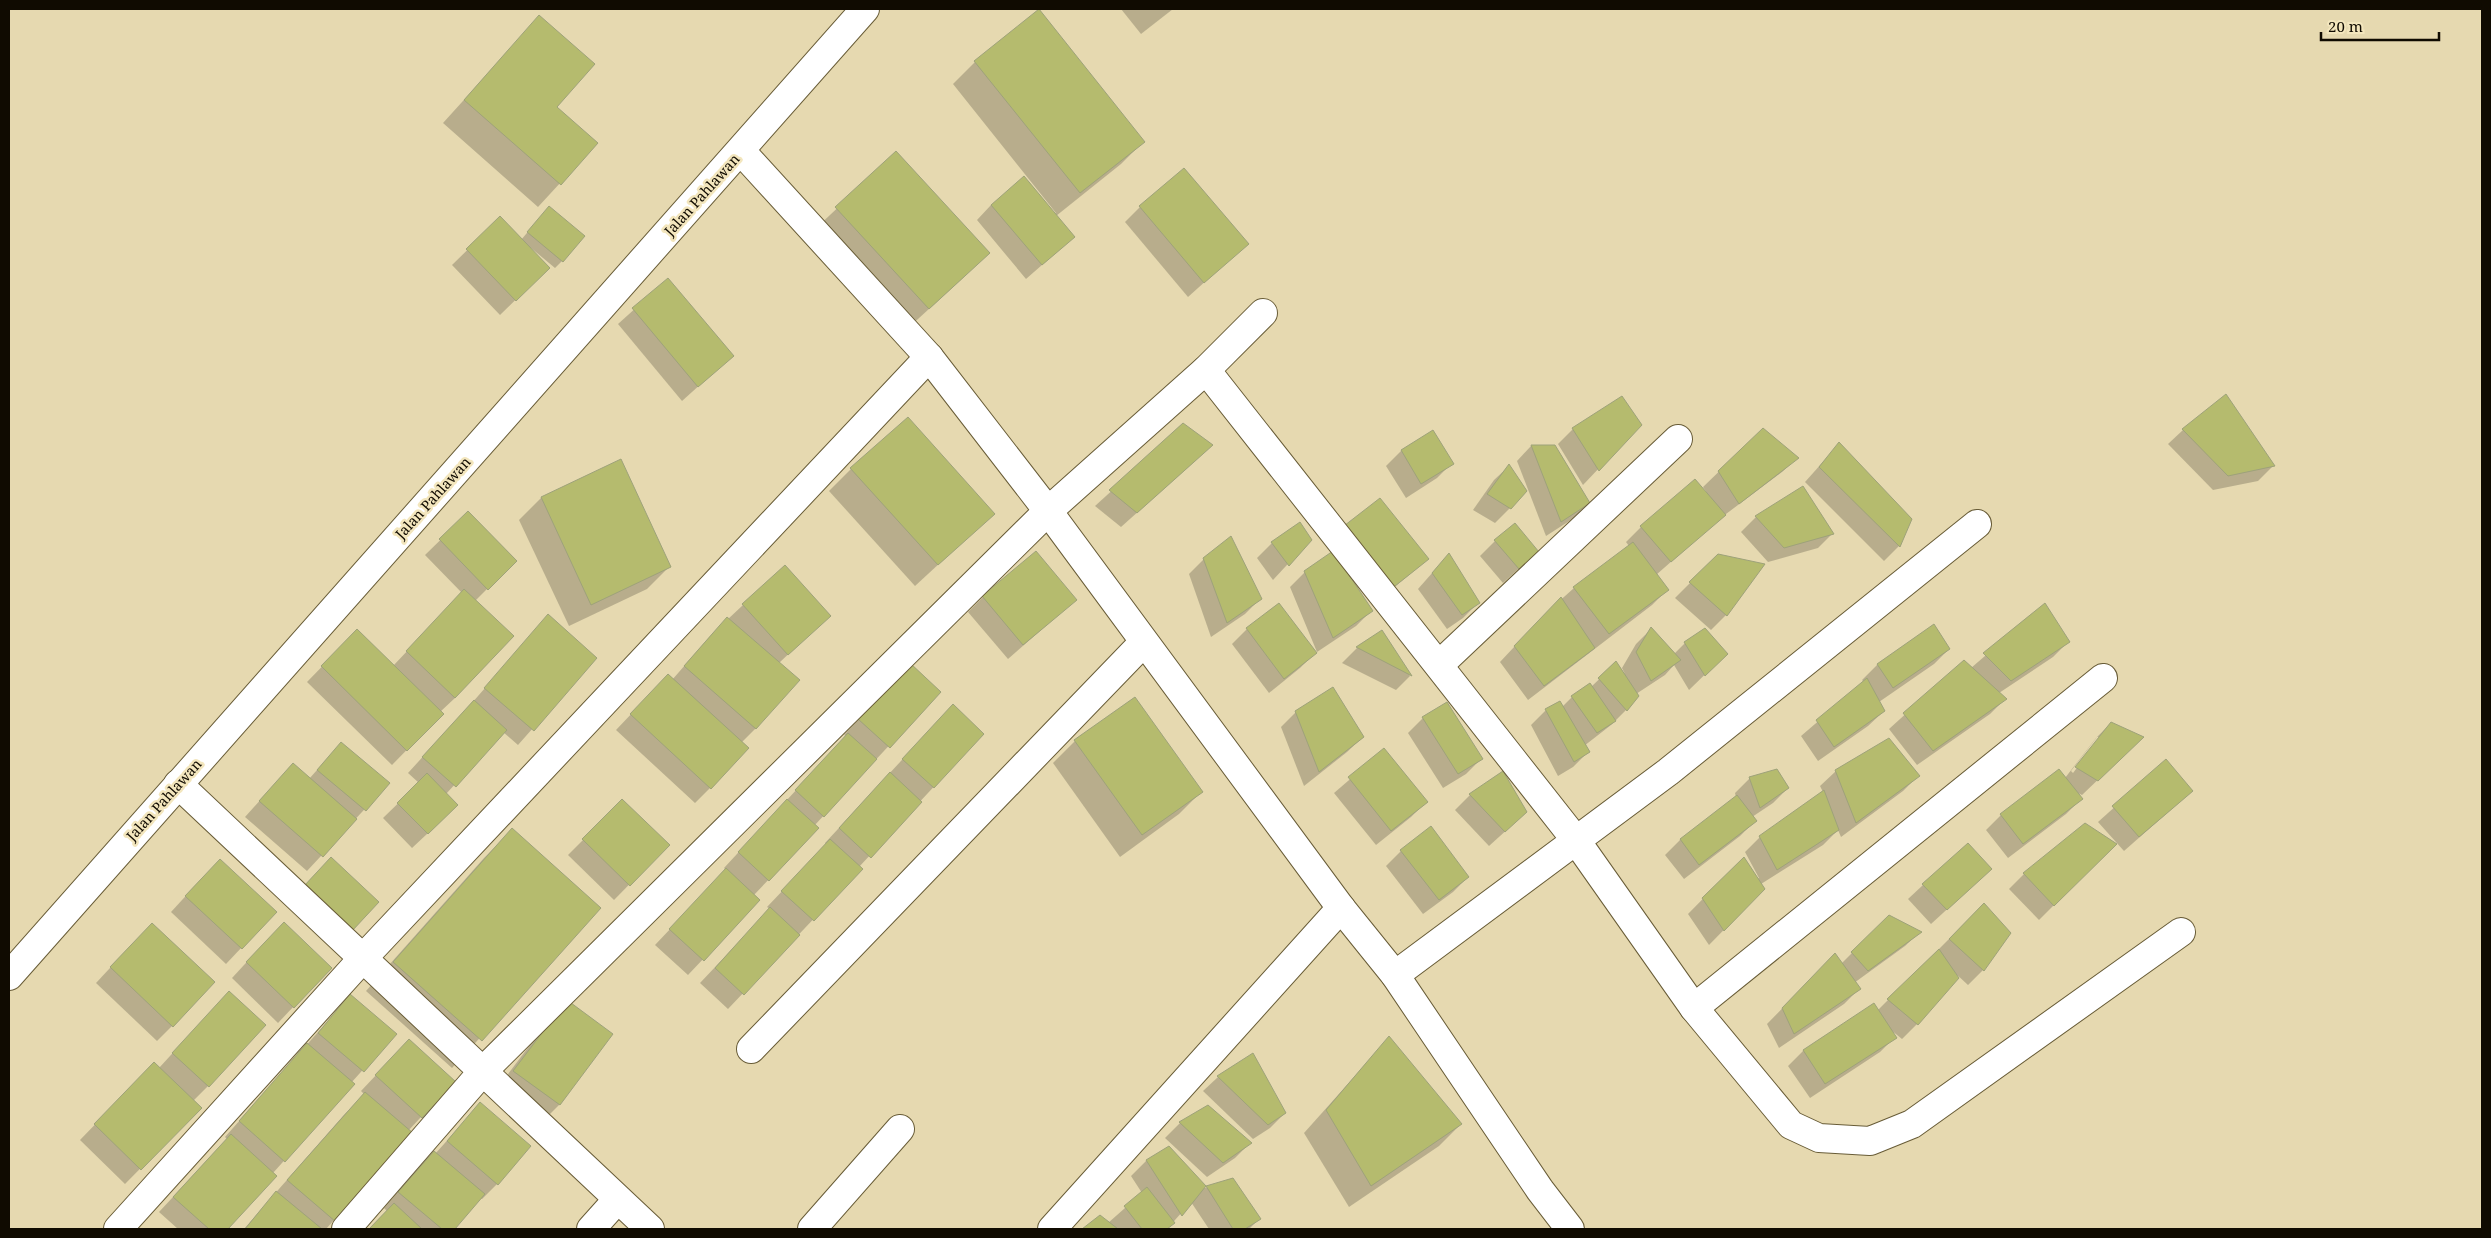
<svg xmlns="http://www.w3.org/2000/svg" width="2491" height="1238" font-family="'Noto Serif',serif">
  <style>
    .shadow { fill: #0003; fill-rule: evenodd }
    .building { fill: #b5bb6e; stroke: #9ea27a }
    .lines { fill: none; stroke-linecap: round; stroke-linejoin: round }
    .minor-casing { stroke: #685c37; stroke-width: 30 }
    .trunk-casing { stroke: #685c37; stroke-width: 30 }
    .minor { stroke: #fff; stroke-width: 28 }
    .trunk { stroke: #fff; stroke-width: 28 }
    .labels { text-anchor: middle; stroke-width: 5; stroke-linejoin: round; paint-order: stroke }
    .street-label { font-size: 14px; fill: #100b01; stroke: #f3e6bd }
  </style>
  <rect width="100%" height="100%" fill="#e6d9b0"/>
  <g class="shadow">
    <path d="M 1121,9 L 1173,9 L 1141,34 Z"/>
    <path d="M 539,17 L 555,107 L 597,143 L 538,207 L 443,123 Z"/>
    <path d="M 975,62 L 1143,142 L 1121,164 L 1056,216 L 1074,237 L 1026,279 L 977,220 L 991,205 L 1056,213 L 953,84 Z"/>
    <path d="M 896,153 L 966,275 L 906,330 L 814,230 Z"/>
    <path d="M 1140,207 L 1247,244 L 1188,297 L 1125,222 Z"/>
    <path d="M 542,215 L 562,261 L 555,268 L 531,248 L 529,249 L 548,268 L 500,315 L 452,265 L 500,218 L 521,240 Z"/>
    <path d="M 668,279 L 732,356 L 682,401 L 618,324 Z"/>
    <path d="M 1184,425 L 1196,460 L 1121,527 L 1095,506 Z"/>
    <path d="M 1640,425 L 1583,485 L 1558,444 L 1573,429 Z"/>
    <path d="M 1763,429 L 1797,458 L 1782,472 L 1722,517 L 1656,575 L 1667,590 L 1652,605 L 1528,700 L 1500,662 L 1546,613 L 1574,588 L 1629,546 L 1626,542 L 1641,527 L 1695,481 L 1707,493 L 1703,487 Z"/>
    <path d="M 2183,430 L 2273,466 L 2258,481 L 2213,490 L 2168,444 Z"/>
    <path d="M 1433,432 L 1452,463 L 1437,478 L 1406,498 L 1386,466 L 1401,451 Z"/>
    <path d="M 1839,444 L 1899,546 L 1884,561 L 1805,482 Z"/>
    <path d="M 1531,446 L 1554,447 L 1589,503 L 1574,518 L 1546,536 L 1517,461 Z"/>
    <path d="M 620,461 L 669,567 L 647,589 L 569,626 L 519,520 L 541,498 Z"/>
    <path d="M 1509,466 L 1510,508 L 1495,523 L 1473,510 L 1494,480 Z"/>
    <path d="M 851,469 L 993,514 L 915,586 L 829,491 Z"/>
    <path d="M 1803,487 L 1833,533 L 1818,548 L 1768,562 L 1741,532 L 1756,517 Z"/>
    <path d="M 468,513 L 515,561 L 475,601 L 455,698 L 440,712 L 442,714 L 392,765 L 307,682 L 343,645 L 393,666 L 462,593 L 425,555 Z"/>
    <path d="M 1300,524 L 1311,539 L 1273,580 L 1257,558 L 1272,543 Z"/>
    <path d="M 1495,541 L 1537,552 L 1503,583 L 1480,556 Z"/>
    <path d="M 1333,553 L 1428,559 L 1374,604 L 1345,568 L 1343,570 L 1371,611 L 1356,626 L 1317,652 L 1290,587 L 1305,572 Z"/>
    <path d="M 1448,555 L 1478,603 L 1463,618 L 1447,629 L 1418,589 Z"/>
    <path d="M 1718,555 L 1763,565 L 1726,615 L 1711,630 L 1675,598 Z"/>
    <path d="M 1204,559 L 1260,599 L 1245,614 L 1211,637 L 1189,574 Z"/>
    <path d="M 785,566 L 814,630 L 779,663 L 756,728 L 741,743 L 710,788 L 695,803 L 616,730 L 653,691 L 672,680 L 713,633 Z"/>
    <path d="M 983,597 L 1075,600 L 1008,659 L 968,612 Z"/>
    <path d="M 1278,604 L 1315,653 L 1300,668 L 1269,693 L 1232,644 L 1247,629 Z"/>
    <path d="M 2044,605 L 2068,642 L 2053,657 L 1999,693 L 2005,699 L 1990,714 L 1917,765 L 1889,729 L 1964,661 L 1971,668 Z"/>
    <path d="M 548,616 L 595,658 L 518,745 L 503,732 L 446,794 L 442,820 L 412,848 L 383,818 L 419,783 L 408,773 L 471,704 Z"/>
    <path d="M 1933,626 L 1949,649 L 1934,664 L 1879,702 L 1884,711 L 1868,726 L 1818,761 L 1801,736 L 1864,682 L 1862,680 L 1877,665 Z"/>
    <path d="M 1651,629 L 1674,654 L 1685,643 L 1726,654 L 1689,690 L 1674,665 L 1665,675 L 1636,694 L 1626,710 L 1611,725 L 1584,746 L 1588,752 L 1573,767 L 1558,776 L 1531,725 L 1546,710 L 1560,703 L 1562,707 L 1572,697 L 1591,687 L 1616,663 L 1625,674 L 1622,668 L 1636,644 Z"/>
    <path d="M 1382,631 L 1410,676 L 1396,690 L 1342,663 L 1357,648 Z"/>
    <path d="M 895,680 L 939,692 L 814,826 L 817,829 L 754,895 L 759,900 L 688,975 L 655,945 L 726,870 L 724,868 L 846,736 L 844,735 Z"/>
    <path d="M 1134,698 L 1201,792 L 1179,814 L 1120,857 L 1053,763 L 1075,741 Z"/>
    <path d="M 1296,712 L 1363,737 L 1347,752 L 1304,786 L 1281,727 Z"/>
    <path d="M 1423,718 L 1481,759 L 1466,774 L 1443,788 L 1408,733 Z"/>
    <path d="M 938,721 L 983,734 L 859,867 L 861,869 L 728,1009 L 700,983 L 770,909 L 767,907 L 826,845 L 825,843 Z"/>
    <path d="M 2111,723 L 2127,752 L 2082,795 L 2076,792 L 2081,799 L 2066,814 L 2008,858 L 1986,830 L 2001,815 L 2059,770 L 2065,778 L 2096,738 ZM 2097,737 L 2100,737 L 2073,773 L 2071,771 Z"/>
    <path d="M 341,743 L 389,783 L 307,871 L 245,817 L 293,764 L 309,779 Z"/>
    <path d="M 1384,750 L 1426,802 L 1411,817 L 1376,845 L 1334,793 Z"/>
    <path d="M 2166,761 L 2192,791 L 2124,851 L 2098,822 Z"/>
    <path d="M 1836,771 L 1918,776 L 1903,791 L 1841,837 L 1838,830 L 1823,845 L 1761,884 L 1764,889 L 1709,945 L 1688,914 L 1743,858 L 1757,879 L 1759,878 L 1745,852 L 1760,837 L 1823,792 L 1820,786 Z"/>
    <path d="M 1750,778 L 1788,788 L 1773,803 L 1752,817 L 1755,821 L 1740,836 L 1684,879 L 1665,855 L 1680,840 L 1736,797 L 1735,793 Z"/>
    <path d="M 1470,795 L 1510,827 L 1489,846 L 1455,810 Z"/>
    <path d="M 622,801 L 668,845 L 614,900 L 568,855 Z"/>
    <path d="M 512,830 L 600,908 L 452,1068 L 366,991 L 484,858 Z"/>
    <path d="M 1401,851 L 1468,877 L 1453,892 L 1423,914 L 1386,866 Z"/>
    <path d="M 2100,859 L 2039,920 L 2009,889 L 2024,874 Z"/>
    <path d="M 1991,869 L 1931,924 L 1908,899 L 1923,885 Z"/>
    <path d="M 205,875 L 275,912 L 226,964 L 171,912 Z"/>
    <path d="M 1984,904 L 1983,970 L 1968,985 L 1954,972 L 1917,1024 L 1902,1039 L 1891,1030 L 1895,1037 L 1880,1052 L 1810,1098 L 1788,1066 L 1803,1051 L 1874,1005 L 1878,1010 Z"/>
    <path d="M 1889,916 L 1920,932 L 1905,946 L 1854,983 L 1859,989 L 1844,1004 L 1779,1048 L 1767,1024 L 1820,970 L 1841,964 Z"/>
    <path d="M 269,938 L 330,968 L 278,1023 L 232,978 Z"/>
    <path d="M 137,939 L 172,1026 L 157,1041 L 96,983 Z"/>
    <path d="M 350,996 L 395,1034 L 351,1083 L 353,1084 L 273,1173 L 275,1176 L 227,1229 L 178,1229 L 159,1212 L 227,1139 L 225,1137 Z"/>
    <path d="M 214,1008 L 208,1086 L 193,1101 L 200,1108 L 125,1184 L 80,1140 L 139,1079 L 159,1068 Z"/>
    <path d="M 552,1016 L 611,1035 L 559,1105 L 544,1120 L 499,1086 Z"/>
    <path d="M 1389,1038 L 1461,1124 L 1439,1146 L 1349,1207 L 1304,1133 Z"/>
    <path d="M 394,1056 L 421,1117 L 408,1131 L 411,1134 L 326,1229 L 244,1229 L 343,1116 L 364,1094 L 361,1091 Z"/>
    <path d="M 1218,1077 L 1285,1113 L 1270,1128 L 1253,1139 L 1203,1091 Z"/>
    <path d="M 480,1104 L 497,1184 L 482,1199 L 480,1198 L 453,1229 L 370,1229 L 387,1211 L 384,1208 L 419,1167 L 434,1152 L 435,1154 Z"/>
    <path d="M 1207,1107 L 1250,1143 L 1235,1158 L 1207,1177 L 1165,1138 L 1180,1123 Z"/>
    <path d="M 1169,1148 L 1205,1188 L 1232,1179 L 1259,1219 L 1249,1229 L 1209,1229 L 1191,1202 L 1167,1229 L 1084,1229 L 1100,1216 L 1108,1223 L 1142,1193 L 1131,1176 L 1146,1161 Z"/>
  </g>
  <g class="building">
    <path d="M 1039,9 L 1145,142 L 1080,193 L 974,61 Z"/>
    <path d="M 539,15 L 595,64 L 557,107 L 598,143 L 561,185 L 464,100 Z"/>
    <path d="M 896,151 L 990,253 L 929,309 L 835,207 Z"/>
    <path d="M 1184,168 L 1249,244 L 1204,283 L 1139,206 Z"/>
    <path d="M 1024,176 L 1075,237 L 1042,265 L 991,205 Z"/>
    <path d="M 549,206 L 585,236 L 563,262 L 527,232 Z"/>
    <path d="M 500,216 L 550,268 L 516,301 L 466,249 Z"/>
    <path d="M 668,278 L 734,356 L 698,387 L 632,308 Z"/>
    <path d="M 2226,394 L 2275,466 L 2228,476 L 2182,429 Z"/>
    <path d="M 1622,396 L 1642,425 L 1599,471 L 1572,428 Z"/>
    <path d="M 908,417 L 995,514 L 938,565 L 850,468 Z"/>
    <path d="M 1183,423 L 1213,445 L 1137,513 L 1109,490 Z"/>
    <path d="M 1763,428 L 1799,458 L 1739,504 L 1718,471 Z"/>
    <path d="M 1433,430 L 1454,464 L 1421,484 L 1401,450 Z"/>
    <path d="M 1839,442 L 1912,519 L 1900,547 L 1819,467 Z"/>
    <path d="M 1531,445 L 1555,445 L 1590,503 L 1561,522 Z"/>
    <path d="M 621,459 L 671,567 L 591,605 L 541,497 Z"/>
    <path d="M 1509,464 L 1527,491 L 1511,509 L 1487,494 Z"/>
    <path d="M 1695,479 L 1726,515 L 1671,562 L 1640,526 Z"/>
    <path d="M 1803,486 L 1834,534 L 1784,548 L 1755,516 Z"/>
    <path d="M 1380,498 L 1429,559 L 1390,590 L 1340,529 Z"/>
    <path d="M 468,511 L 517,561 L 488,590 L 439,539 Z"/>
    <path d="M 1300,522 L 1312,540 L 1289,566 L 1271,542 Z"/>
    <path d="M 1515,523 L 1539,552 L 1519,569 L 1494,540 Z"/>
    <path d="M 1231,536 L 1262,599 L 1227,623 L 1203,558 Z"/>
    <path d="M 1633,542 L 1669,590 L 1609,634 L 1573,587 Z"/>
    <path d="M 1036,551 L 1077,600 L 1023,645 L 982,596 Z"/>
    <path d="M 1333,551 L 1373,611 L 1333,638 L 1304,571 Z"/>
    <path d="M 1449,553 L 1480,603 L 1462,615 L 1432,573 Z"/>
    <path d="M 1718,554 L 1765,564 L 1727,616 L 1689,582 Z"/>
    <path d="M 785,565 L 831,616 L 788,655 L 742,604 Z"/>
    <path d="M 464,589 L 514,636 L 455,698 L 406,651 Z"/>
    <path d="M 1561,597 L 1595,648 L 1544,686 L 1514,646 Z"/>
    <path d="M 1279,603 L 1317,653 L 1284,679 L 1246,628 Z"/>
    <path d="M 2045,603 L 2070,642 L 2011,681 L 1983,653 Z"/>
    <path d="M 548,614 L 597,658 L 534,731 L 484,688 Z"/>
    <path d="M 727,617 L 800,680 L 756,729 L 684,666 Z"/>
    <path d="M 1934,624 L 1950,649 L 1893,688 L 1877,664 Z"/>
    <path d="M 1651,627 L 1681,660 L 1651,681 L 1636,652 Z"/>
    <path d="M 1705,628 L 1728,654 L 1705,676 L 1684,642 Z"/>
    <path d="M 357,629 L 444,714 L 407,751 L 321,666 Z"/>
    <path d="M 1382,630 L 1412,676 L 1356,647 Z"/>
    <path d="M 1964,660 L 2007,699 L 1933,751 L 1903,713 Z"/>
    <path d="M 1616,661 L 1639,696 L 1627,711 L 1598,678 Z"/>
    <path d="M 910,663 L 941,692 L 890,748 L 858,719 Z"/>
    <path d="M 668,674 L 749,748 L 711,789 L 630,714 Z"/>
    <path d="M 1867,678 L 1885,711 L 1834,747 L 1816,720 Z"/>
    <path d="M 1590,683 L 1616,721 L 1597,733 L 1571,696 Z"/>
    <path d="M 1333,687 L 1364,737 L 1319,772 L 1295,711 Z"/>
    <path d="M 1135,697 L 1203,792 L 1142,835 L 1074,740 Z"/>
    <path d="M 474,700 L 507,730 L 456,787 L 422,757 Z"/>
    <path d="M 1560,701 L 1590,752 L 1574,762 L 1545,709 Z"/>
    <path d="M 1447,702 L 1483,759 L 1458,774 L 1422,717 Z"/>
    <path d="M 953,704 L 984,734 L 934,788 L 902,759 Z"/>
    <path d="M 2111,722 L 2144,737 L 2098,781 L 2075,767 Z"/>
    <path d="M 848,733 L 877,759 L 824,817 L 795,790 Z"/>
    <path d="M 1889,738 L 1920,776 L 1856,823 L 1835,770 Z"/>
    <path d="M 341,742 L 390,783 L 366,811 L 317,770 Z"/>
    <path d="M 1384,748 L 1428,802 L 1391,831 L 1348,777 Z"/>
    <path d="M 2166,759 L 2193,791 L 2139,837 L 2112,806 Z"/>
    <path d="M 293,763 L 357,819 L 323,857 L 259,801 Z"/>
    <path d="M 1777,769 L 1789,788 L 1760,808 L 1749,777 Z"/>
    <path d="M 2059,769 L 2083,799 L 2023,844 L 2000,814 Z"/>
    <path d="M 1503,771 L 1527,812 L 1505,832 L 1469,794 Z"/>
    <path d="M 890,772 L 922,802 L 871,858 L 839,828 Z"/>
    <path d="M 427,773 L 458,805 L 428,834 L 397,803 Z"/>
    <path d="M 1824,790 L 1839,830 L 1777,870 L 1759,836 Z"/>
    <path d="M 1737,795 L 1757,821 L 1699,865 L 1680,839 Z"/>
    <path d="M 622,799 L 670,845 L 630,886 L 582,839 Z"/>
    <path d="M 787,799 L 819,828 L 769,881 L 738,852 Z"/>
    <path d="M 2085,823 L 2117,844 L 2054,906 L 2023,873 Z"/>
    <path d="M 1431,826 L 1469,877 L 1439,900 L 1400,850 Z"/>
    <path d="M 512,828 L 601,908 L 482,1041 L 393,962 Z"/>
    <path d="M 830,839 L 863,869 L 814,921 L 781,891 Z"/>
    <path d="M 1968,843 L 1992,869 L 1947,910 L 1922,884 Z"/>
    <path d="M 331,857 L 379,902 L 352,931 L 304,886 Z"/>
    <path d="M 1744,857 L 1765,889 L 1724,931 L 1702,898 Z"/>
    <path d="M 220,859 L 277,912 L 242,949 L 185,896 Z"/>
    <path d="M 726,868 L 760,900 L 704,961 L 669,929 Z"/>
    <path d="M 1984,903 L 2011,933 L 1984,971 L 1949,939 Z"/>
    <path d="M 770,907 L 800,935 L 744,995 L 715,968 Z"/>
    <path d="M 1889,915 L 1922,932 L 1868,971 L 1851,952 Z"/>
    <path d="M 284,922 L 332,968 L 294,1008 L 246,962 Z"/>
    <path d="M 152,923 L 215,982 L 173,1027 L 110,967 Z"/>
    <path d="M 1939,949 L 1959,978 L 1918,1025 L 1887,999 Z"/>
    <path d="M 1835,953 L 1861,989 L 1794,1034 L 1782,1008 Z"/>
    <path d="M 229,991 L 266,1025 L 209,1087 L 172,1053 Z"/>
    <path d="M 350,994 L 397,1034 L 364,1072 L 318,1033 Z"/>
    <path d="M 567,1000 L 613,1034 L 560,1105 L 513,1071 Z"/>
    <path d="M 1874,1003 L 1897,1038 L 1825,1084 L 1803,1050 Z"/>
    <path d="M 1389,1036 L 1462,1124 L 1371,1186 L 1326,1110 Z"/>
    <path d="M 409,1039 L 456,1082 L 422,1118 L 375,1075 Z"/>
    <path d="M 307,1043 L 355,1084 L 285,1162 L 239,1121 Z"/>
    <path d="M 1253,1053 L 1286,1113 L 1268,1125 L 1217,1076 Z"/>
    <path d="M 154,1062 L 202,1108 L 141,1170 L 94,1124 Z"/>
    <path d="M 365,1092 L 413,1133 L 336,1222 L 287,1180 Z"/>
    <path d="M 480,1102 L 531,1146 L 498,1185 L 447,1141 Z"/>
    <path d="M 1208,1105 L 1252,1143 L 1223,1163 L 1179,1122 Z"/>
    <path d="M 231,1134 L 277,1176 L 228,1229 L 209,1229 L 173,1197 Z"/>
    <path d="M 1169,1146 L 1206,1186 L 1182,1216 L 1146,1160 Z"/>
    <path d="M 434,1151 L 485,1194 L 455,1229 L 442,1229 L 398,1192 Z"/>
    <path d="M 1233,1178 L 1261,1219 L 1245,1229 L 1233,1229 L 1206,1186 Z"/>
    <path d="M 1147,1187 L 1175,1223 L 1167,1229 L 1142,1229 L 1124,1206 Z"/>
    <path d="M 276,1191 L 322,1229 L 245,1229 Z"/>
    <path d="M 394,1203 L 422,1229 L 369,1229 Z"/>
    <path d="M 1100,1215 L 1118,1229 L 1082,1229 Z"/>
  </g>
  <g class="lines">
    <g class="minor-casing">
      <g id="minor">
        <path d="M 741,151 L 929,357 L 1048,511 L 1341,908 L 1395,975 L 1540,1190 L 1570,1229"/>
        <path d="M 1206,370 L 1575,839 L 1694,1008 L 1791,1125 L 1819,1138 L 1870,1141 L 1912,1124 L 2181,932"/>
        <path d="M 1439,665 L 1678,439"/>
        <path d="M 178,784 L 650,1229"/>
        <path d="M 1395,975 L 1668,772 L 1977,524"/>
        <path d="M 1694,1008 L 2103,678"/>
        <path d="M 751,1049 L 1143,643"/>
        <path d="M 118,1229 L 364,957 L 929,357"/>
        <path d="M 346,1229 L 484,1070 L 1048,511 L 1206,370 L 1263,313"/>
        <path d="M 591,1229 L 617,1200"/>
        <path d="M 812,1229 L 900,1129"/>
        <path d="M 1052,1229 L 1341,908"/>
      </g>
    </g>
    <g class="trunk-casing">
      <path id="trunk" d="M 9,976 L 865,9"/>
    </g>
    <use href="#minor" class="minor"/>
    <use href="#trunk" class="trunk"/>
  </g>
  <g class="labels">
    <g class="street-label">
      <text transform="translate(702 195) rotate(-48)" y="5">Jalan Pahlawan</text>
      <text transform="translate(433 498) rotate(-48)" y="5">Jalan Pahlawan</text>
      <text transform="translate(164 800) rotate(-48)" y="5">Jalan Pahlawan</text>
    </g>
  </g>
  <rect width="2491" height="1238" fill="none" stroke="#100b01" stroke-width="20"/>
  <path d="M2321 32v8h118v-8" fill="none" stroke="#100b01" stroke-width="2.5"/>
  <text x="2328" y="32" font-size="15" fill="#100b01" stroke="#f3e6bd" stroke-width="4" paint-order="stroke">20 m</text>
</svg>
